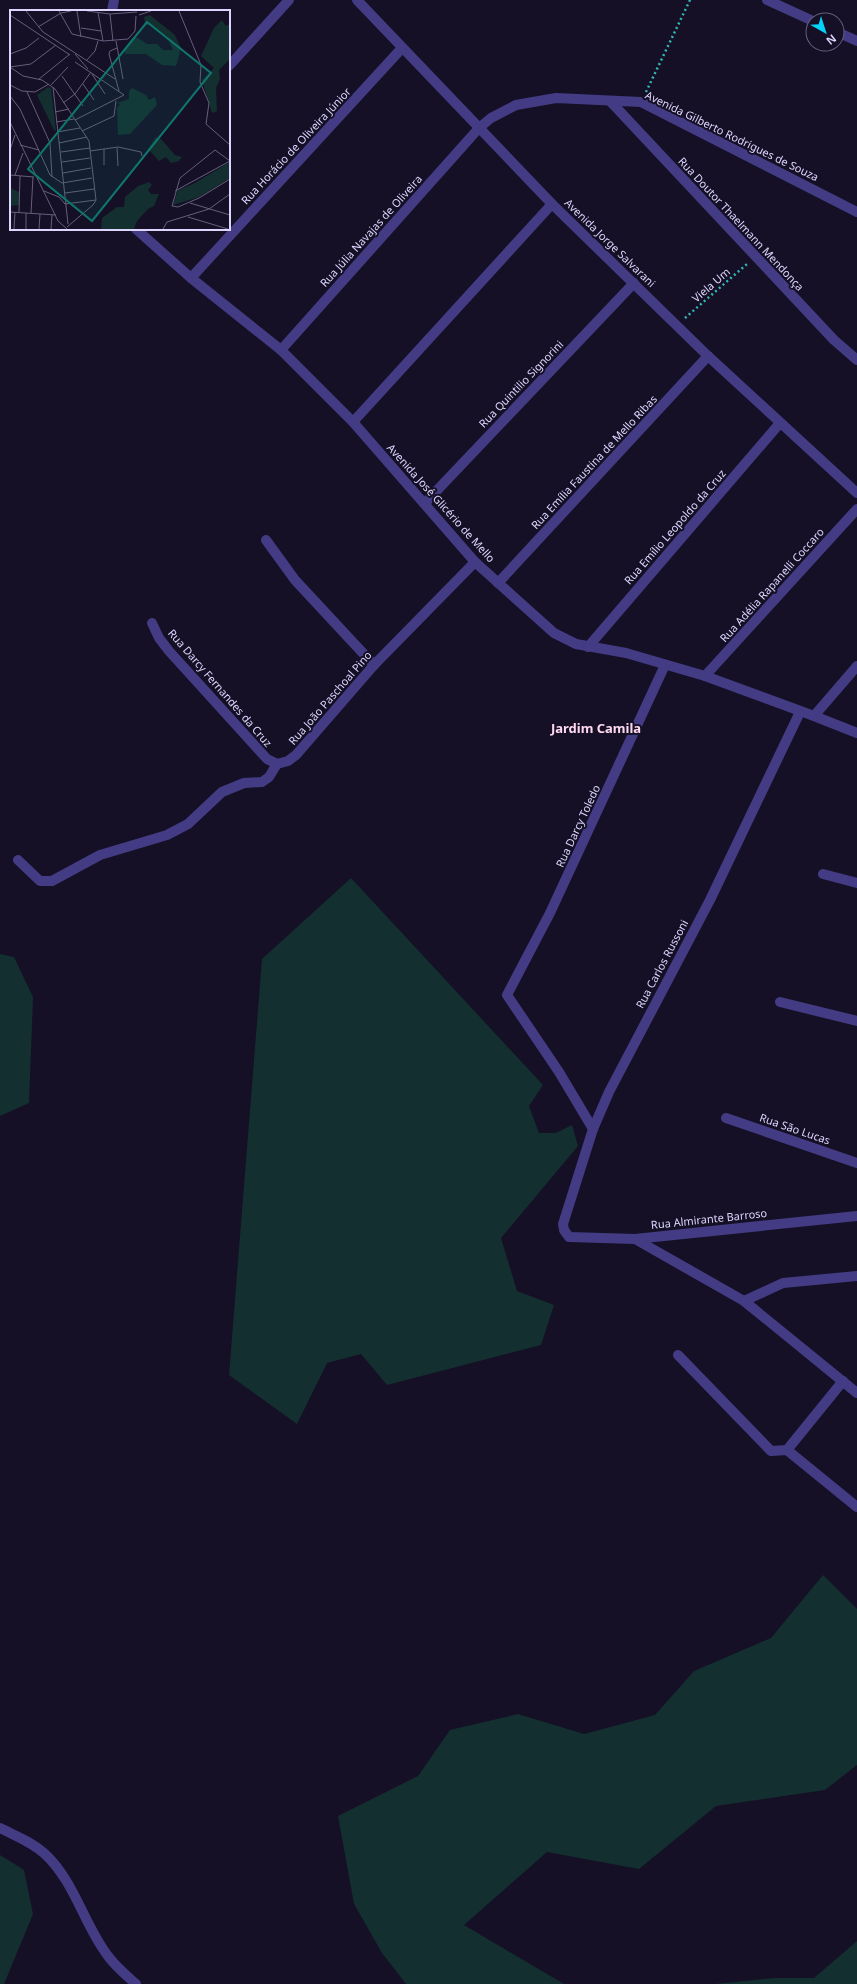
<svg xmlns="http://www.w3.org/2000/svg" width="857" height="1984" font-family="'Noto Sans',sans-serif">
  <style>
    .green { fill: #132f30 }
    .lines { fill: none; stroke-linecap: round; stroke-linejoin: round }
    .path { stroke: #32b6b6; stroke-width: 2.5; stroke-dasharray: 2 3; stroke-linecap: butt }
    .street { stroke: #433c84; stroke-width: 10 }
    .labels { text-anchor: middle; stroke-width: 4; stroke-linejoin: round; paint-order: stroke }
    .street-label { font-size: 11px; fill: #ddd6fe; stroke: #151026 }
    .quarter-label { font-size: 13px; font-weight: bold; fill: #fed8ee; stroke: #151026 }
    .inset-road { fill: none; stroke: #655f7c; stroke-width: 1 }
    .view { fill: #0f766e; fill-opacity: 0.15; stroke: #0f766e; stroke-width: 2 }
    .inset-edge { fill: none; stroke: #ddd6fe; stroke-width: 2 }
  </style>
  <rect width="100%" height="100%" fill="#151026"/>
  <g class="green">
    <path d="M 351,878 L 543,1085 L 529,1106 L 539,1133 L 556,1133 L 572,1125 L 578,1146 L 501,1238 L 517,1291 L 554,1305 L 541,1345 L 387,1385 L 361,1354 L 327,1363 L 297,1424 L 229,1375 L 262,959 Z"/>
    <path d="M 0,954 L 14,957 L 33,997 L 29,1103 L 0,1116 Z"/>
    <path d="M 823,1575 L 857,1609 L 857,1765 L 825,1790 L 716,1806 L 639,1869 L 547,1852 L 464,1925 L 564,1984 L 406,1984 L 382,1953 L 354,1904 L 338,1816 L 418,1776 L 450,1730 L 518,1714 L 584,1734 L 655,1715 L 694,1671 L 771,1638 Z"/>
    <path d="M 0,1855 L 24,1870 L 33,1914 L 4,1984 L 0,1984 Z"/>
    <path d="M 857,1941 L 857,1984 L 715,1984 L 774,1978 L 814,1978 Z"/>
  </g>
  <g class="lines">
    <g class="path">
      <path d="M 646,92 L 690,0"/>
      <path d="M 685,318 L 747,264"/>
    </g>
    <g class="street">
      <path d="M 357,0 L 552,204 L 708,356 L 857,493"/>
      <path d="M 767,0 L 813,21"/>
      <path d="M 112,11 L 114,0"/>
      <path d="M 837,32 L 857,41"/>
      <path d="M 229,66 L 289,0"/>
      <path d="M 611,102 L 834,340 L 857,360"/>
      <path d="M 136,229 L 191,278 L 281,350 L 353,422 L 475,562 L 554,633 L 576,644 L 626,653 L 705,676 L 814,716 L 857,733"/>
      <path d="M 191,278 L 402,48"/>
      <path d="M 281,350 L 479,128 L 491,118 L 516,105 L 556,98 L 641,102 L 857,212"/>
      <path d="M 353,422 L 552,204"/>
      <path d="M 425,503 L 634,283"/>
      <path d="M 266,540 L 295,580 L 374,665"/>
      <path d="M 498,583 L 708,356"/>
      <path d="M 152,623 L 159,638 L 169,651 L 267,759 L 277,764"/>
      <path d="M 588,647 L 780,423"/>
      <path d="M 705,676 L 857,509"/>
      <path d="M 800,712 L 710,900 L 609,1092 L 593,1129 L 563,1224 L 564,1230 L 569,1237 L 635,1239 L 857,1216"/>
      <path d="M 814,716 L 857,666"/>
      <path d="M 277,764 L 288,761 L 296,755 L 374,665 L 475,562"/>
      <path d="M 18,860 L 40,881 L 52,881 L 100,855 L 167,835 L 188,824 L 222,792 L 244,783 L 262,782 L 269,777 L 277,764"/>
      <path d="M 823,874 L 857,883"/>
      <path d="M 780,1002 L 857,1021"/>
      <path d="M 726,1118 L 857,1163"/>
      <path d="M 593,1129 L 559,1072 L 507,995 L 550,913 L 665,665"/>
      <path d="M 635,1239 L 744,1301 L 857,1393"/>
      <path d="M 744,1301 L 783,1283 L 857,1276"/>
      <path d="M 678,1355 L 771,1451 L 787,1450 L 857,1507"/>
      <path d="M 787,1450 L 843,1381"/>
      <path d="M 0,1828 C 16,1836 32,1842 45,1854 C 75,1882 84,1925 108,1956 C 116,1967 126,1975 136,1984"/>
    </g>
  </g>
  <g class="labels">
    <g class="street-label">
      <text transform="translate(732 136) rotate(26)" y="4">Avenida Gilberto Rodrigues de Souza</text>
      <text transform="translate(296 146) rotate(-47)" y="4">Rua Horácio de Oliveira Júnior</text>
      <text transform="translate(741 224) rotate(47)" y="4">Rua Doutor Thaelmann Mendonça</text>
      <text transform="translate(371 231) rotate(-48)" y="4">Rua Júlia Navajas de Oliveira</text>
      <text transform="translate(610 243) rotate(44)" y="4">Avenida Jorge Salvarani</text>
      <text transform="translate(711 285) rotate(-41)" y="4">Viela Um</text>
      <text transform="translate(521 384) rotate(-46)" y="4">Rua Quintilio Signorini</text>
      <text transform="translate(594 462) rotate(-47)" y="4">Rua Emília Faustina de Mello Ribas</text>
      <text transform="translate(441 503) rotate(48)" y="4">Avenida José Glicério de Mello</text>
      <text transform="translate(675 527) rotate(-49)" y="4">Rua Emílio Leopoldo da Cruz</text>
      <text transform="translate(772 585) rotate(-48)" y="4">Rua Adélia Rapanelli Coccaro</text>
      <text transform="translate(220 688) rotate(49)" y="4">Rua Darcy Fernandes da Cruz</text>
      <text transform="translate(330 698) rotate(-49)" y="4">Rua João Paschoal Pino</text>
      <text transform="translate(578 826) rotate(-65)" y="4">Rua Darcy Toledo</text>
      <text transform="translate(662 964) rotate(-62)" y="4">Rua Carlos Russoni</text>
      <text transform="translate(795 1129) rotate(19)" y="4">Rua São Lucas</text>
      <text transform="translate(709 1219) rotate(-6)" y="4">Rua Almirante Barroso</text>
    </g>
    <g class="quarter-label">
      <text x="596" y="733">Jardim Camila</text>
    </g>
  </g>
  <g transform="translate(10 10)">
    <rect width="220" height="220" fill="#151026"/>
    <path d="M 140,5 L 165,25 L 171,38 L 166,56 L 152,55 L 136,44 L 115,44 L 115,38 L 122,28 L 128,28 L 137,34 L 147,34 L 153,40 L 163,40 L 157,26 L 140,15 L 135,15 L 134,7 ZM 212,10 L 216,16 L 220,14 L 220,49 L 209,60 L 210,69 L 206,78 L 207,101 L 202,103 L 192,70 L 204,58 L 191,46 L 204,18 ZM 38,77 L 41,78 L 46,121 L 44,120 L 27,85 ZM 122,78 L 136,85 L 139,90 L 145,87 L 147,95 L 120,124 L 108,125 L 107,98 L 110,94 L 107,93 L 119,89 L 119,81 ZM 146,127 L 151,129 L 165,145 L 172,147 L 169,151 L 161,153 L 156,147 L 149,151 L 138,139 ZM 220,152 L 220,168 L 189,187 L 163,195 L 168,180 L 183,174 ZM 139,172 L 142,175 L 138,180 L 141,184 L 149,184 L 144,196 L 138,199 L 127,211 L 124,219 L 91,219 L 92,208 L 107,197 L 114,197 L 115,187 L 128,176 ZM 0,178 L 9,182 L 9,195 L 0,196 Z" fill="#132f30"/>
    <path class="inset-road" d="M 16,1 L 33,22 L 105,69M 49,1 L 62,24 L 93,31 L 118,29 L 125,21 L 126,6M 67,1 L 71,27M 77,1 L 100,4 L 127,2M 169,1 L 191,55 L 190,72 L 199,93 L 196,114 L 220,135M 88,2 L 93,31M 100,4 L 103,31M 0,5 L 60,45M 129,5 L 141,1M 28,17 L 51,3 L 61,1M 71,18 L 91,21M 106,31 L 113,69M 107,38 L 100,41 L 99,44 L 109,81M 0,44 L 16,38 L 29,28M 65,44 L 78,59M 76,51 L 85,41 L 88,31M 65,52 L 114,85 L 65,110M 0,57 L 13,66 L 32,70 L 45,79 L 79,131 L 86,190 L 83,195 L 57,217M 0,57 L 21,54 L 46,35M 82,64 L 95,84M 52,66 L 73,96M 29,69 L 60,44M 73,74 L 84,90M 0,75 L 12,81 L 25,82 L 39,74M 41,75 L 58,57M 43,77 L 58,214M 17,82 L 40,133 L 42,167M 0,86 L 10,99 L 40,165 L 52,173 L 82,168M 53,93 L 65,84 L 81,62M 45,102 L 59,99M 0,112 L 48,211 L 57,219M 46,112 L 64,109M 72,121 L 104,106 L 106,91M 47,122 L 70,118M 49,133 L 77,127M 10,135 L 29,140M 107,138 L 108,156M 94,139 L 94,155M 0,140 L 5,125M 80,141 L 108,137 L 131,142 L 132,146M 51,142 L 80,138M 220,151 L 205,140 L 170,168 L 162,196 L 168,197 L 189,188 L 220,169M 52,152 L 80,148M 53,163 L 81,158M 0,165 L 24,167M 5,165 L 13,143M 34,181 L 49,187 L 55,194M 165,181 L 220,151M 55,183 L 84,179M 180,193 L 220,205M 55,194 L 86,190M 0,202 L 46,205M 9,202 L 10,166M 21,203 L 23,167M 178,207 L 218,219M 4,219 L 5,202M 16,219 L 16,203M 29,219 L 30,204M 41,219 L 42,205M 153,219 L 157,212 L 199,199 L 220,184"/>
    <path class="view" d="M 137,12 L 201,63 L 82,211 L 18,159 Z"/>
    <rect width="220" height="220" class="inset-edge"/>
  </g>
  <g transform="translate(825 32) rotate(141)"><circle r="19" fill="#151026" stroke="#655f7c"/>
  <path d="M0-3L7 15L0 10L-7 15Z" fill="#06d3fa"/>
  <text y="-6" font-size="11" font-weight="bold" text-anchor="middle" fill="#ddd6fe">N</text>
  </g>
</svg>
